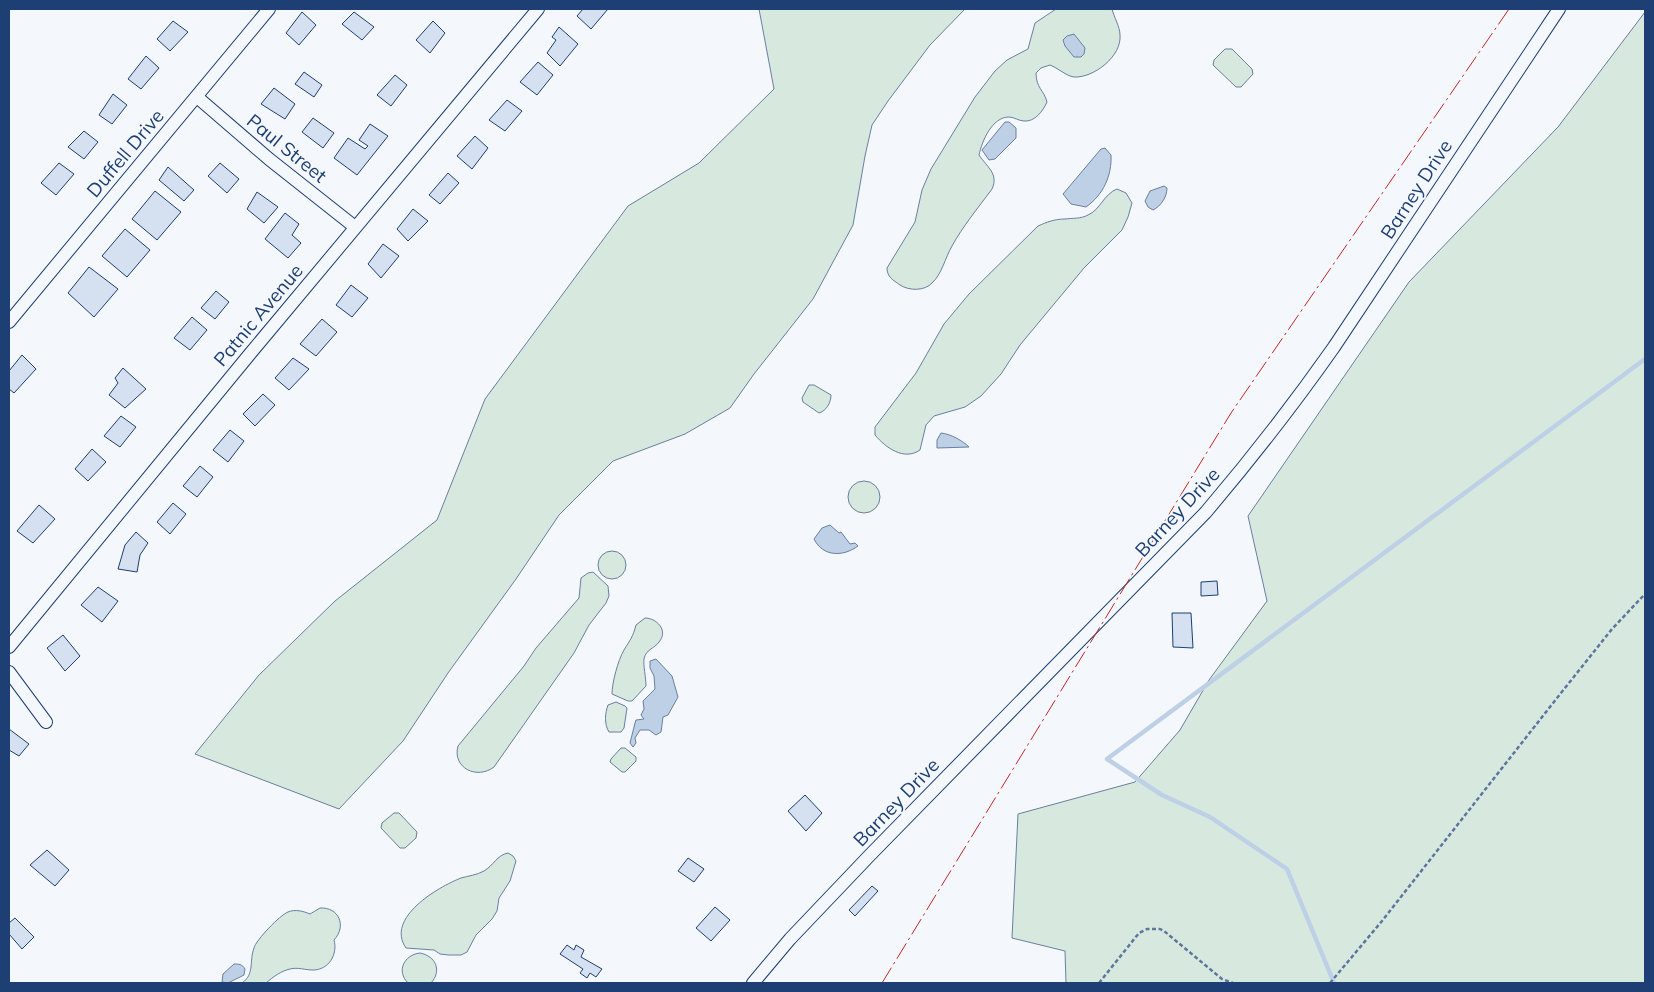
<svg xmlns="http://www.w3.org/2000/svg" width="1654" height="992" font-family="Mulish,sans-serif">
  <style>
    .green { fill: #d7e8df; stroke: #687fa3 }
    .water { fill: #bed0e5; stroke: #687fa3 }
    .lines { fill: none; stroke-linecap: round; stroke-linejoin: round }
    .stream { stroke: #bed0e5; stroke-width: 4.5 }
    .building { fill: #d5e0f0; stroke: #1d3f73 }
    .street-casing { stroke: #1d3f73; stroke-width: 14 }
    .path { stroke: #5e769c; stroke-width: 2.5; stroke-dasharray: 4 2.5; stroke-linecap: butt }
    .street { stroke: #f4f7fb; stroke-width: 12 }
    .power { stroke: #c62828; stroke-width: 1; stroke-dasharray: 18 4 2.5 4; stroke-linecap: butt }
    .labels { text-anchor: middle; stroke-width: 4; stroke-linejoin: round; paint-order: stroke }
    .street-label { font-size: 19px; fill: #1d3f73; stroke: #f4f7fb }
  </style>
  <rect width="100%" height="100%" fill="#f4f7fb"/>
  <g class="green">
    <path d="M 759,9 L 965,9 L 930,45 L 888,101 L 872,125 L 865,156 L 853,225 L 813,299 L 754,374 L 730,408 L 685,434 L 613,461 L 559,515 L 516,579 L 448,673 L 403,741 L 339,809 L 195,754 L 259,675 L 335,601 L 437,520 L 485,399 L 628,206 L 699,163 L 774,89 Z"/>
    <path d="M 1056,9 L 1112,9 C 1114,17 1120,27 1120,35 C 1122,56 1094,78 1074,77 C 1066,76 1058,68 1050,65 L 1041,68 L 1036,73 C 1036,88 1044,90 1047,102 C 1043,111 1035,122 1024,121 C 1019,121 1014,117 1009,117 C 992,117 982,141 979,155 C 987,167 999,174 992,189 C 978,208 963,226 952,246 C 945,258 942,274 932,283 C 925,291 909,291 900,285 C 893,280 887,277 887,268 L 915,222 L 922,190 L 931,169 L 975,97 L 995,71 L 1007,60 L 1028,49 L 1035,23 Z"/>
    <path d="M 1645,12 L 1645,983 L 1066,983 L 1065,951 L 1012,938 L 1018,814 L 1135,782 L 1180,730 L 1209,680 L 1267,601 L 1248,516 L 1409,282 L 1558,127 Z"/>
    <path d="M 1225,49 L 1232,49 L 1252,69 L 1253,74 L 1241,87 L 1236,87 L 1213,65 L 1214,60 Z"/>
    <path d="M 1117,189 L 1126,193 L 1132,203 L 1128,217 L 1122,230 L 1084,268 L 1020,345 L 1001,374 L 981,396 L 965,407 L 934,416 L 926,425 L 920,450 C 904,461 886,448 875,435 L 875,427 L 916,373 L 944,324 L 969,294 L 1038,226 C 1047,222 1055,219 1065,219 C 1072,218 1081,219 1088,215 C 1100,210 1104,194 1117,189 Z"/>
    <path d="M 809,385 L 814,385 L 831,395 C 831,403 826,411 819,413 L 803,402 L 802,398 Z"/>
    <circle cx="864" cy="497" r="16"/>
    <circle cx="612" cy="565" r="14"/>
    <path d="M 593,572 L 608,586 L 609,596 L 606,603 L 589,625 L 574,653 L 494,767 C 477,780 452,768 458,746 L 524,666 L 536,648 L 579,598 L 581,578 L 588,573 Z"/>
    <path d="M 645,618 C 656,618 669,630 659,642 C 654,649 646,649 644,659 C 643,664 646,678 646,686 L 632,701 L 628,701 L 612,694 C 612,683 618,660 624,650 C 630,640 633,637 636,625 Z"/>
    <path d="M 616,702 L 625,706 L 627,708 L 624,728 L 621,732 L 609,732 C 604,724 605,713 608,705 Z"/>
    <path d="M 621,748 L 625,748 L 636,757 L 636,761 L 625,772 L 622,772 L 610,762 L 611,759 Z"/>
    <path d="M 394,813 L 399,813 L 417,832 L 416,838 L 405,848 L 400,848 L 381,828 L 382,823 Z"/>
    <path d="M 508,853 L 513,856 L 516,861 L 510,881 L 499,898 L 497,911 L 492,919 L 476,935 L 467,952 L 461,955 L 448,955 L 440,954 L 434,950 L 406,948 C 385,918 438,887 461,878 C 468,876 477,875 484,871 C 493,866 497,855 508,853 Z"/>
    <path d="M 320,908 C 339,907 347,926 334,940 C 338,954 329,970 313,970 C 305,970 298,967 290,969 C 281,971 273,977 266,983 L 242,983 C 255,974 249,961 254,948 C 256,940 280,915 288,912 C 295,909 303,911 310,914 Z"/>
    <path d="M 420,953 C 436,956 442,971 431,983 L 408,983 C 396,971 404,955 420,953 Z"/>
  </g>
  <g class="water">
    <path d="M 1074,34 L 1085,48 L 1084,54 L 1081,57 L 1074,57 L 1065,46 L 1063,40 L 1067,36 Z"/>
    <path d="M 1005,122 L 1009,122 L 1016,128 L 1016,138 L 995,159 L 989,160 L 982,150 Z"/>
    <path d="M 1105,148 L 1111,155 C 1112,176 1103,195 1086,207 L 1071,204 L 1063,194 L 1101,149 Z"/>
    <path d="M 1164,186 L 1167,188 C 1167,197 1161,206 1153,210 L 1148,207 L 1145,201 L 1150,191 Z"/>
    <path d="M 941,433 C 951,434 963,441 969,447 L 937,448 L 937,440 Z"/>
    <path d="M 830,525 L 839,533 L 841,532 L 850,544 L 855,543 L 858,546 C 843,557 823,557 814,539 L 822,528 Z"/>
    <path d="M 656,659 L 672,676 L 678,697 L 668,715 L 663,717 L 661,732 L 656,735 L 649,730 L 640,730 L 635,738 L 636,743 L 633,747 L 630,743 L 635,723 L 636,720 L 644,719 L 641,715 L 644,709 L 643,701 L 655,689 L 654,676 L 650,668 L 650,661 Z"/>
    <path d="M 234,964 C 239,964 242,964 245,969 L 244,975 L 228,983 L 222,982 L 223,974 Z"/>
  </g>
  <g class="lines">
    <path class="stream" d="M 1334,983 L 1287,869 L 1210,817 L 1162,795 L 1107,759 L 1645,359"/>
  </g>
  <g class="building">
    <path d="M 583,9 L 608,9 L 591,29 L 577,16 Z"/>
    <path d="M 302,12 L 316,25 L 299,45 L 286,33 Z"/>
    <path d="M 354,12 L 374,27 L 362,40 L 342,24 Z"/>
    <path d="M 173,21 L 188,32 L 170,51 L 157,39 Z"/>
    <path d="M 433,21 L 445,33 L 430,53 L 416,40 Z"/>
    <path d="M 559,27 L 578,44 L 560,66 L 547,53 L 556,40 L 552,37 Z"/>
    <path d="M 146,56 L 159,68 L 141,89 L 128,79 Z"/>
    <path d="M 538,62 L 553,75 L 537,95 L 520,82 Z"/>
    <path d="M 304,72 L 322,85 L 314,97 L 295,84 Z"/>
    <path d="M 395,75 L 407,85 L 391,106 L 377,95 Z"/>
    <path d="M 274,88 L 295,104 L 285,119 L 261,104 Z"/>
    <path d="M 113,94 L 127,105 L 112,124 L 99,115 Z"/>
    <path d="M 507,100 L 522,111 L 505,131 L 489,120 Z"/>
    <path d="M 313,118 L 334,133 L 323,148 L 302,132 Z"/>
    <path d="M 370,124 L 388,136 L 357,175 L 334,158 L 348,138 L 365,149 L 368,146 L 359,140 Z"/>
    <path d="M 84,131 L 98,142 L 84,159 L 68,147 Z"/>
    <path d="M 475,136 L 488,148 L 472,169 L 457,156 Z"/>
    <path d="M 59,163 L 74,174 L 56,195 L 41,183 Z"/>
    <path d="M 220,163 L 239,179 L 227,193 L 208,176 Z"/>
    <path d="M 168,167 L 194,190 L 184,201 L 159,180 Z"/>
    <path d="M 448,173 L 459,183 L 440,204 L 429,195 Z"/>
    <path d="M 155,191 L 181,212 L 157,240 L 132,219 Z"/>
    <path d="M 257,192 L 278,207 L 264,223 L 247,209 Z"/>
    <path d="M 413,209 L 428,221 L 408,241 L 397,229 Z"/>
    <path d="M 285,213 L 299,224 L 292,235 L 301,243 L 288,258 L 265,239 Z"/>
    <path d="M 125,229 L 150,250 L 127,277 L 102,256 Z"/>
    <path d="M 383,244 L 399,256 L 381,278 L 368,264 Z"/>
    <path d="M 89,267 L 118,289 L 94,317 L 68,293 Z"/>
    <path d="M 351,285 L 368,298 L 352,317 L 336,305 Z"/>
    <path d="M 216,291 L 229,302 L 215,319 L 201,308 Z"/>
    <path d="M 192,317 L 207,330 L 190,350 L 174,338 Z"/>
    <path d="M 322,319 L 337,332 L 316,356 L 300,344 Z"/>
    <path d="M 22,355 L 36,369 L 14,393 L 9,389 L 9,371 Z"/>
    <path d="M 293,358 L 309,369 L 289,390 L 275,378 Z"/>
    <path d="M 123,368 L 146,389 L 125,408 L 109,395 L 118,383 L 115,378 Z"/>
    <path d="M 263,394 L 275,405 L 255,426 L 243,414 Z"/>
    <path d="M 121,416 L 136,427 L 120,447 L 104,436 Z"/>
    <path d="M 230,430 L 244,441 L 228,462 L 213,450 Z"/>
    <path d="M 92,449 L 106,462 L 88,481 L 75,469 Z"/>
    <path d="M 200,466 L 213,477 L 197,497 L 183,486 Z"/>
    <path d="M 173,503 L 186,514 L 170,534 L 157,522 Z"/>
    <path d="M 39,505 L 55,519 L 33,543 L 17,531 Z"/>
    <path d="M 136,532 L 148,543 L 140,555 L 137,572 L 118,569 L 125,545 Z"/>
    <path d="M 1217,581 L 1218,595 L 1201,596 L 1201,582 Z"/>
    <path d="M 98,587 L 118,601 L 102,622 L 81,605 Z"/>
    <path d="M 1172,613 L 1191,613 L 1193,648 L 1173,647 Z"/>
    <path d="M 63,635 L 80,656 L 65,671 L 47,648 Z"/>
    <path d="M 9,729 L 29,744 L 19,756 L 9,750 Z"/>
    <path d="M 805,795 L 822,813 L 806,831 L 788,811 Z"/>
    <path d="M 47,850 L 69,870 L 55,886 L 30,865 Z"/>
    <path d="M 688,858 L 704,869 L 694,882 L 678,871 Z"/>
    <path d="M 872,886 L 878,891 L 855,916 L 849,910 Z"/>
    <path d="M 715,907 L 730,920 L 711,941 L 696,928 Z"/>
    <path d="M 15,918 L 34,937 L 22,949 L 9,934 L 9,923 Z"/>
    <path d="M 567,945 L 574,950 L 576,945 L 584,950 L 581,957 L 602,969 L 596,977 L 590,973 L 587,978 L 580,973 L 583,969 L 560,954 Z"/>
  </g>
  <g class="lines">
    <g class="street-casing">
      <g id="street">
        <path d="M 197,97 L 269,159 L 355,227"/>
        <path d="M 9,322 L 269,9"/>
        <path d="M 9,647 L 249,355 L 538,9"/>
        <path d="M 9,672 L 46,722"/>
        <path d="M 753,983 L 790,939 L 870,855 L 1206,512 C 1251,459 1294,404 1334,347 L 1559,9"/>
      </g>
    </g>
    <g class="path">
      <path d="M 1099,983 L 1139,933 L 1147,929 L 1160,929 L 1164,931 L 1222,979 L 1233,983"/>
      <path d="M 1330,983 L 1382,921 L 1557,698 L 1612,629 L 1645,594"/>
    </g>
    <use href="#street" class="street"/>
    <path class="power" d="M 882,983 L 1231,413 L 1509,9"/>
  </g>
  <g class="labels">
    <g class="street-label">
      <text transform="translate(287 148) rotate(39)" y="7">Paul Street</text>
      <text transform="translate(125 153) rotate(-50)" y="7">Duffell Drive</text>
      <text transform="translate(1416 189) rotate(-57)" y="7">Barney Drive</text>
      <text transform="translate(258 315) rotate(-50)" y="7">Patnic Avenue</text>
      <text transform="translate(1177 512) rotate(-47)" y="7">Barney Drive</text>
      <text transform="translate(896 802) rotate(-46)" y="7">Barney Drive</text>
    </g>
  </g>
  <rect width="1654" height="992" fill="none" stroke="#1d3f73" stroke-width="20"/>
</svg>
